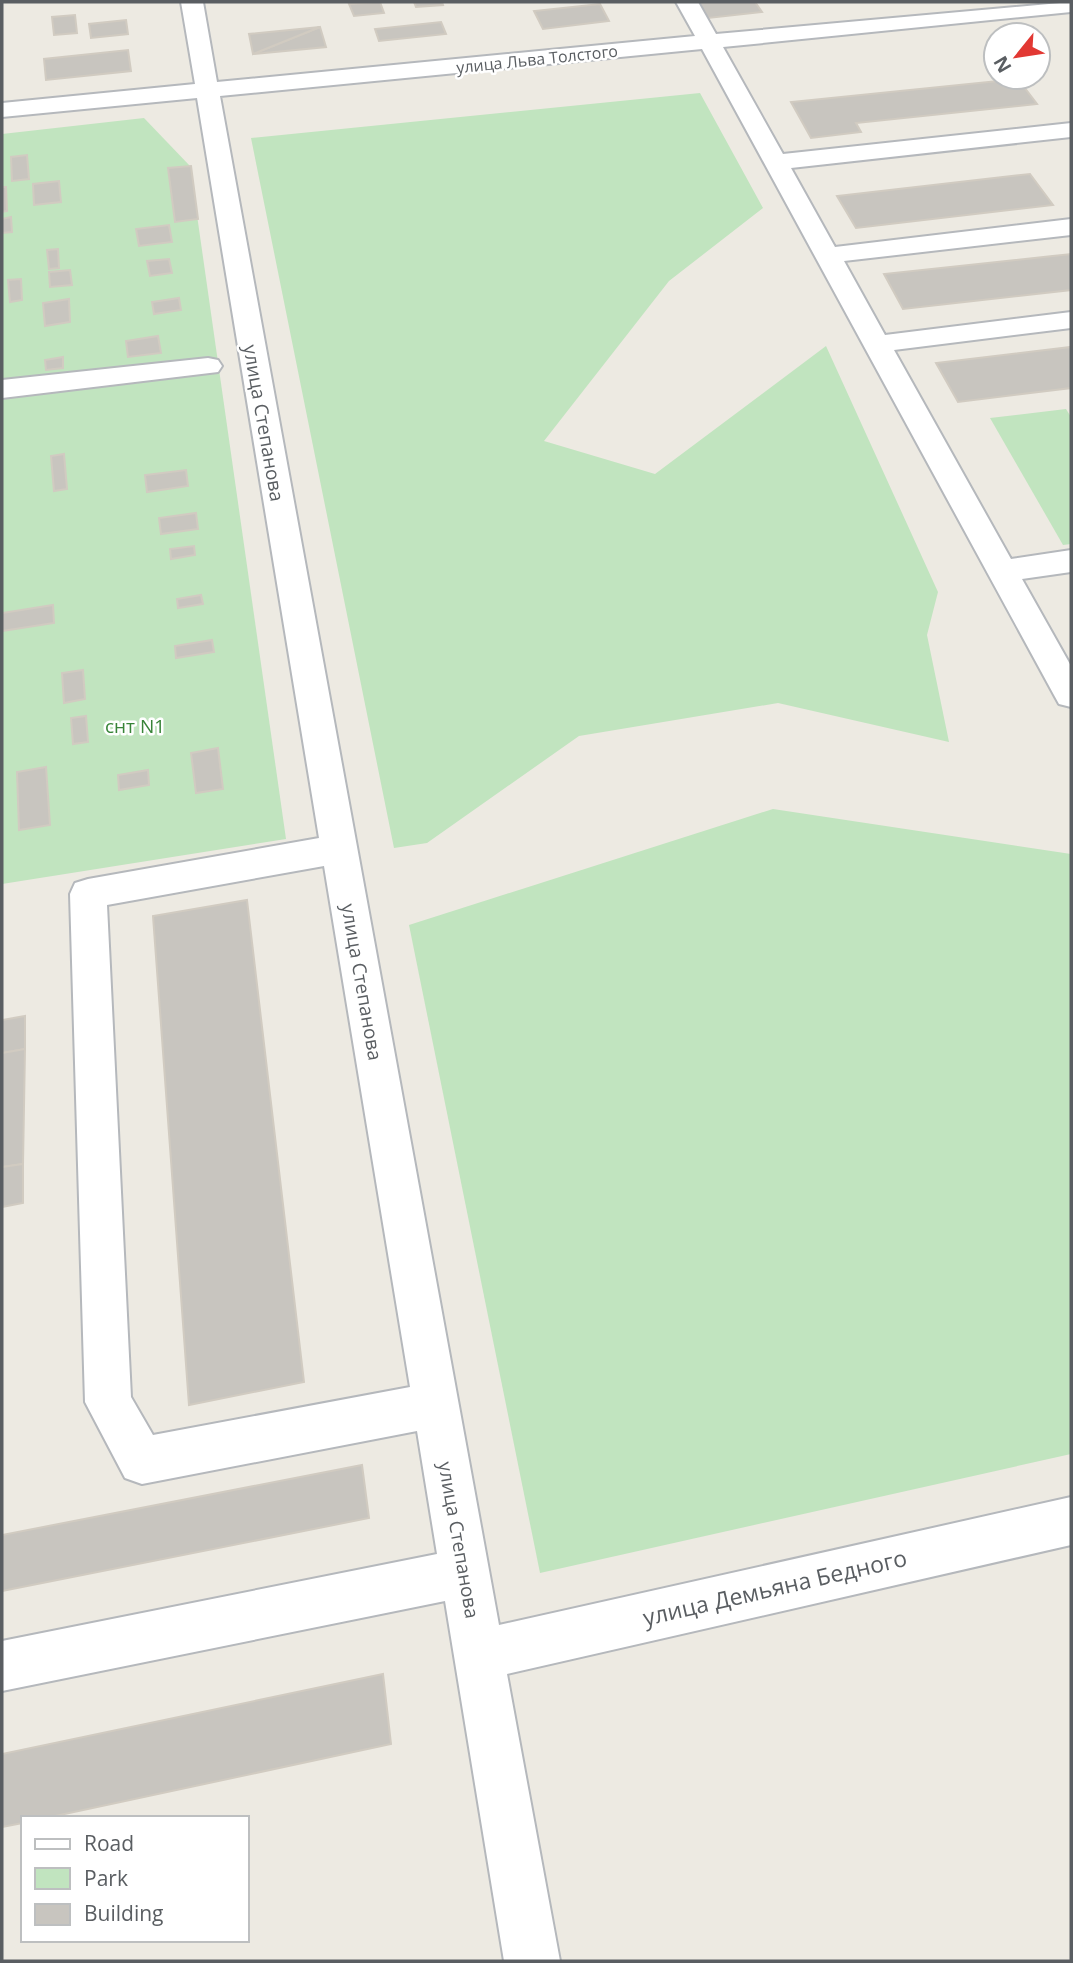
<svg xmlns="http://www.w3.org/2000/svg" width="1073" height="1963" font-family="'Open Sans',sans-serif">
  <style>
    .green { fill: #c1e4bf }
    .building { fill: #c8c5bf; stroke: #d1cbc1; stroke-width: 2 }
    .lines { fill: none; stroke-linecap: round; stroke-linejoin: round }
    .minor-casing { stroke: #b5b8bc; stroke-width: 4 }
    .minor { fill: #fff; fill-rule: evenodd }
    .labels { text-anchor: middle; stroke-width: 5; stroke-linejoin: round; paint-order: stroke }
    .far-street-label { font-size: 16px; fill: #5a5e62; stroke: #fff }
    .street-label { font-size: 19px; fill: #5a5e62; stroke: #fff }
    .park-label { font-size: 19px; fill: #388438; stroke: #fff }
    .near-street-label { font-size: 23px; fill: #5a5e62; stroke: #fff }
  </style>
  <rect width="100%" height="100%" fill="#edeae2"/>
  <g class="green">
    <path d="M 700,93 L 763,208 L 669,281 L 544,441 L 655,474 L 826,346 L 938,592 L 927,635 L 949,742 L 778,703 L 579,736 L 427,843 L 394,848 L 251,138 Z"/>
    <path d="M 144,118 L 190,166 L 286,839 L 2,884 L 2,134 Z"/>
    <path d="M 1066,409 L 1071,417 L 1071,544 L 1063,545 L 990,418 Z"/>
    <path d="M 773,809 L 1071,854 L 1071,1454 L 540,1573 L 409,925 Z"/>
  </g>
  <g class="building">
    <path d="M 380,2 L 384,13 L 354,16 L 349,4 Z"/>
    <path d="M 414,2 L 442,2 L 443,5 L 416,7 Z"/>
    <path d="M 699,2 L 755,2 L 762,12 L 708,18 Z"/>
    <path d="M 600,4 L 609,21 L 543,29 L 534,11 Z"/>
    <path d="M 75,15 L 77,33 L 54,35 L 52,17 Z"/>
    <path d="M 126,20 L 128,34 L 91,38 L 89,24 Z"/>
    <path d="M 441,22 L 446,34 L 379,41 L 375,29 Z"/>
    <path d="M 320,27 L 326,47 L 253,54 Z"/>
    <path d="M 320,27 L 253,54 L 249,34 Z"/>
    <path d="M 128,50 L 131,71 L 46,80 L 44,59 Z"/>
    <path d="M 1018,79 L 1037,104 L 856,123 L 861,132 L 811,138 L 791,102 Z"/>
    <path d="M 27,155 L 29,179 L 12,181 L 11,157 Z"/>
    <path d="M 191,166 L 198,219 L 175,222 L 168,168 Z"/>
    <path d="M 1030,174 L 1053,205 L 856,228 L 837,196 Z"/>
    <path d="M 59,181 L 61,202 L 34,205 L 33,184 Z"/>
    <path d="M 2,187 L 6,187 L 7,211 L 2,212 Z"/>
    <path d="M 11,217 L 12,232 L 2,233 L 2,219 Z"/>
    <path d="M 169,225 L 172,242 L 139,246 L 136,229 Z"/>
    <path d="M 58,249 L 59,268 L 49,269 L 47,250 Z"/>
    <path d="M 1071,254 L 1071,290 L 903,309 L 884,274 Z"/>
    <path d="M 169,259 L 172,273 L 150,276 L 147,261 Z"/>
    <path d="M 70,270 L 72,285 L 50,287 L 49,272 Z"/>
    <path d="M 21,279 L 22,300 L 10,302 L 8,280 Z"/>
    <path d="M 179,298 L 181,310 L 154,314 L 152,302 Z"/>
    <path d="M 69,299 L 70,322 L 45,326 L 43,303 Z"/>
    <path d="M 158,336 L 161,353 L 128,357 L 126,341 Z"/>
    <path d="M 1071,347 L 1071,388 L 958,402 L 936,363 Z"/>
    <path d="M 63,357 L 63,368 L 46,370 L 45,360 Z"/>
    <path d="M 64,454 L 67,489 L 54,491 L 51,456 Z"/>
    <path d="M 186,470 L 188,486 L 147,492 L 145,475 Z"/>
    <path d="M 196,513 L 198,529 L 161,534 L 159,518 Z"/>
    <path d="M 194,546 L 195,555 L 171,559 L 170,549 Z"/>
    <path d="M 201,595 L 203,604 L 178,608 L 177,599 Z"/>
    <path d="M 53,605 L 54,623 L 2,631 L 2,613 Z"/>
    <path d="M 212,640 L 214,652 L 176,658 L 175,646 Z"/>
    <path d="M 83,670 L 85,699 L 64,703 L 62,673 Z"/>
    <path d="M 86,716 L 88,742 L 73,744 L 71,718 Z"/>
    <path d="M 218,748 L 223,789 L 196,793 L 191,753 Z"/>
    <path d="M 46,767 L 50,825 L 19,830 L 17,772 Z"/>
    <path d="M 148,770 L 149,785 L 119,790 L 118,775 Z"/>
    <path d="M 247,900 L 304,1382 L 189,1405 L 153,916 Z"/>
    <path d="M 25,1016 L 25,1049 L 2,1053 L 2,1020 Z"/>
    <path d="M 25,1049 L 23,1164 L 2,1167 L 2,1053 Z"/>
    <path d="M 23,1164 L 23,1203 L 2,1207 L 2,1167 Z"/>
    <path d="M 362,1465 L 369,1518 L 2,1591 L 2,1535 Z"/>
    <path d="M 383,1674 L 391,1744 L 46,1818 L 23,1818 L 23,1823 L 2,1827 L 2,1754 Z"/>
  </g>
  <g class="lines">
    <g class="minor-casing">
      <g id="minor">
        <path d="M 181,2 L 203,2 L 217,82 L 695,36 L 676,2 L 698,2 L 716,34 L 1071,2 L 1071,12 L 723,47 L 783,154 L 1071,123 L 1071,137 L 791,168 L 835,247 L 1071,219 L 1071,235 L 844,261 L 885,335 L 1071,312 L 1071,328 L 894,350 L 1011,559 L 1071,550 L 1071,572 L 1022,579 L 1071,666 L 1071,707 L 1059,704 L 1054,695 L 702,49 L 220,96 L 499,1625 L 1071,1497 L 1071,1545 L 507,1674 L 560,1961 L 504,1961 L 445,1601 L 2,1691 L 2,1641 L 437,1554 L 417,1431 L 142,1484 L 125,1478 L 85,1402 L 70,894 L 75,883 L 88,879 L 319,838 L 197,98 L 2,117 L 2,103 L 195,84 ZM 324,866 L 410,1387 L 153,1435 L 131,1397 L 107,905 Z"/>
        <path d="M 208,358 L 218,360 L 222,366 L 218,372 L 2,398 L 2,380 Z"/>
      </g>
    </g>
    <use href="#minor" class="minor"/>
  </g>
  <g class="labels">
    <g class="far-street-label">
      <text transform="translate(537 59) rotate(-6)" y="6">улица Льва Толстого</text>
    </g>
    <g class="street-label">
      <text transform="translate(264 423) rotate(80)" y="7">улица Степанова</text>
      <text transform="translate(362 982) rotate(80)" y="7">улица Степанова</text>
      <text transform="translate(459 1540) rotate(80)" y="7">улица Степанова</text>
    </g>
    <g class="park-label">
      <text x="135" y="733">снт N1</text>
    </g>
    <g class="near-street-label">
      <text transform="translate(775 1588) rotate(-13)" y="8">улица Демьяна Бедного</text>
    </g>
  </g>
  <rect width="1073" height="1963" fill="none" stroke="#5a5e62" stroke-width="7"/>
  <rect x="21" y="1816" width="228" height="126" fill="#ffffff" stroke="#bdbfc0" stroke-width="2"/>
  <rect x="35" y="1839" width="35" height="10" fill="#ffffff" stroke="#bdbfc0" stroke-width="2"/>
  <text x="84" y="1851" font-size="21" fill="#5a5e62">Road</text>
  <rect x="35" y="1868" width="35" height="21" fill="#c1e4bf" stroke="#bdbfc0" stroke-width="2"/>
  <text x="84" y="1886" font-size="21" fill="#5a5e62">Park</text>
  <rect x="35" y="1904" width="35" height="21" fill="#c8c5bf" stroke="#bdbfc0" stroke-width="2"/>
  <text x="84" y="1921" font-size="21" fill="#5a5e62">Building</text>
  <g transform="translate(1017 56) rotate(240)"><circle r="33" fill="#ffffff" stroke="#bdbfc0" stroke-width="2"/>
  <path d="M0-5L12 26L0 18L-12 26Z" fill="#e23833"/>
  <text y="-10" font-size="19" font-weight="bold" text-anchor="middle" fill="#5a5e62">N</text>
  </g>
</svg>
